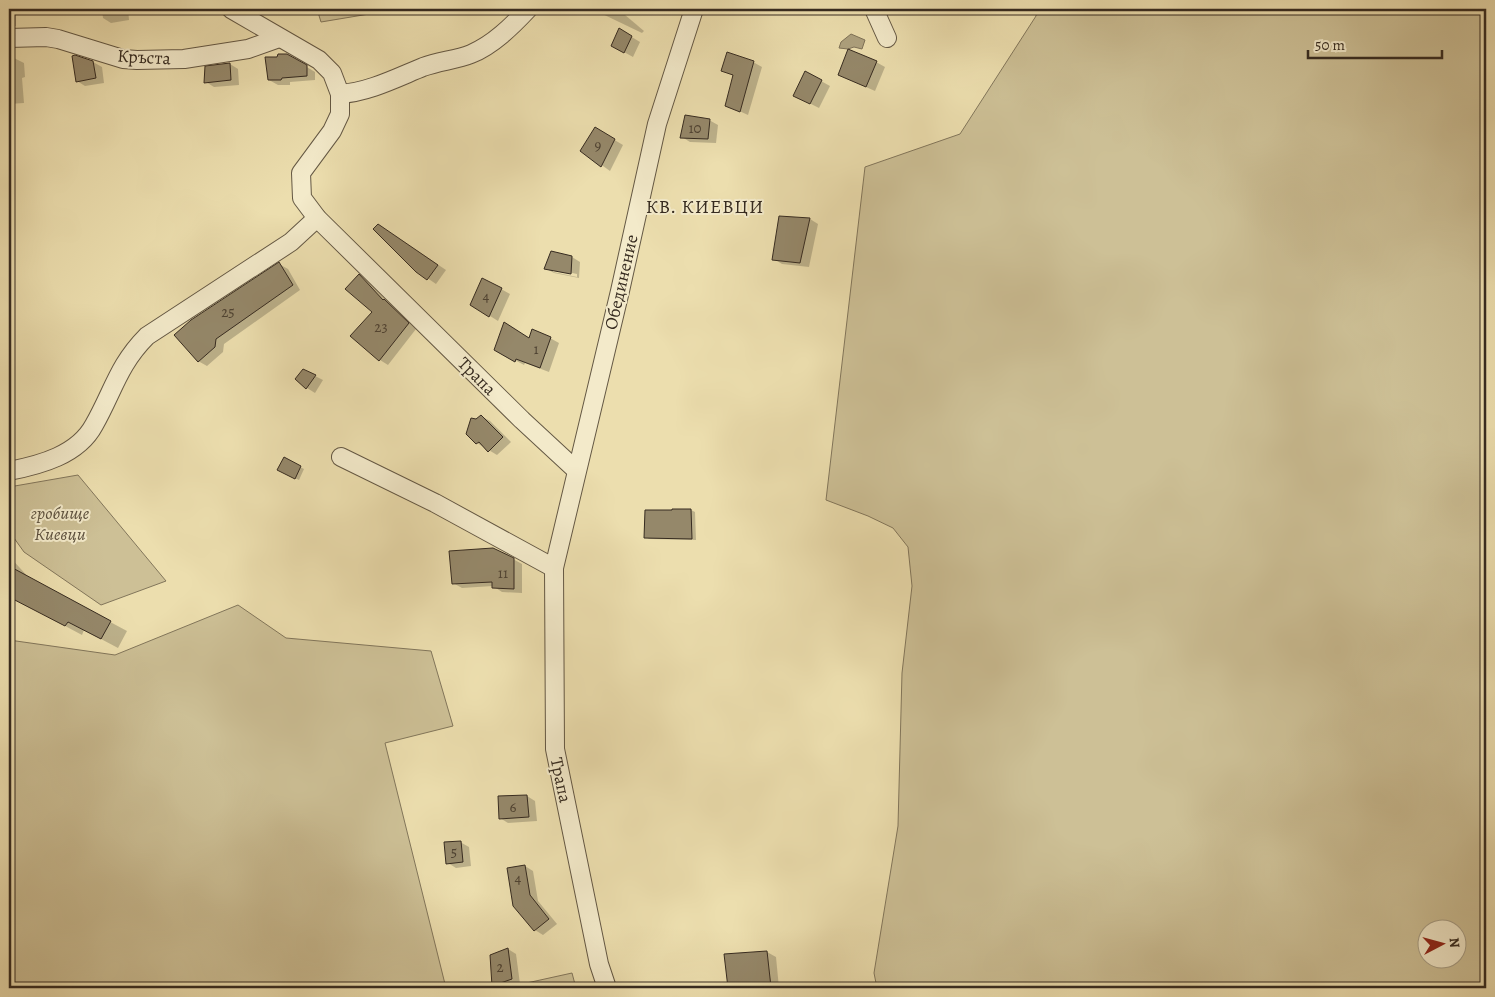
<svg xmlns="http://www.w3.org/2000/svg" width="1495" height="997" font-family="Alegreya,serif">
  <style>
    .green { fill: #cdc096; stroke: #82765b; fill-rule: evenodd }
    .water { fill: #aea17e; stroke: #7e7258 }
    .shadow { fill: #0003; fill-rule: evenodd }
    .building { fill: #95886a; stroke: #362b20 }
    .lines { fill: none; stroke-linecap: round; stroke-linejoin: round }
    .minor-casing { stroke: #645844; stroke-width: 20 }
    .minor { stroke: #f3eaca; stroke-width: 18 }
    .labels { text-anchor: middle; stroke-width: 4; stroke-linejoin: round; paint-order: stroke }
    .number-label { font-size: 15px; fill: #4e4232 }
    .street-label { font-size: 18px; fill: #362b20; stroke: #f3eaca }
    .park-label { font-size: 18px; font-style: italic; fill: #5c503e; stroke: #f3eaca }
    .neighbourhood-label { font-size: 19px; letter-spacing: 1px; fill: #362b20; stroke: #f3eaca }
  </style>
  <rect width="100%" height="100%" fill="#ecdeae"/>
  <filter id="stains"><feTurbulence type="fractalNoise" baseFrequency=".004" numOctaves="4"/><feColorMatrix values="0 0 0 0 .2 0 0 0 0 .09 0 0 0 0 .02 0 0 0 .5 -.17"/></filter>
  <radialGradient id="worn" r=".72"><stop offset=".6" stop-color="#630" stop-opacity="0"/><stop offset="1" stop-color="#630" stop-opacity=".3"/></radialGradient>
  <g class="green">
    <path d="M 317,9 L 399,9 L 321,22 Z"/>
    <path d="M 1037,9 L 1486,9 L 1486,988 L 877,988 L 874,973 L 898,826 L 902,673 L 912,586 L 908,547 L 893,528 L 868,516 L 826,500 L 865,167 L 960,134 L 1036,16 ZM 1428,930 L 1458,930 L 1458,960 L 1428,960 Z"/>
    <path d="M 78,475 L 166,581 L 101,605 L 24,552 L 9,531 L 9,487 Z"/>
    <path d="M 238,605 L 286,638 L 431,651 L 453,726 L 385,743 L 446,988 L 9,988 L 9,640 L 115,655 Z"/>
    <path d="M 572,973 L 576,988 L 504,988 Z"/>
  </g>
  <path class="water" d="M 851,34 L 865,40 L 862,49 L 854,47 L 848,49 L 839,48 L 841,42 Z"/>
  <g class="shadow">
    <rect x="9" y="9" width="7" height="17"/>
    <path d="M 102,9 L 128,9 L 129,20 L 111,23 L 103,18 Z"/>
    <path d="M 592,9 L 618,9 L 644,31 L 642,33 Z"/>
    <path d="M 620,30 L 640,42 L 633,57 L 613,46 Z"/>
    <path d="M 9,52 L 14,55 L 14,58 L 24,63 L 25,77 L 22,78 L 24,103 L 9,104 Z"/>
    <path d="M 287,55 L 315,72 L 315,80 L 290,82 L 290,85 L 278,85 L 269,80 L 279,59 Z"/>
    <path d="M 93,62 L 102,67 L 104,83 L 85,86 L 77,81 Z"/>
    <path d="M 753,62 L 762,67 L 748,115 L 726,105 L 734,76 L 722,70 Z"/>
    <path d="M 876,62 L 885,67 L 875,91 L 848,79 Z"/>
    <path d="M 230,64 L 238,69 L 239,85 L 214,87 L 206,82 Z"/>
    <path d="M 821,81 L 830,86 L 819,108 L 803,100 Z"/>
    <path d="M 709,120 L 718,125 L 716,143 L 690,142 L 682,137 Z"/>
    <path d="M 596,129 L 623,145 L 610,171 L 582,151 Z"/>
    <path d="M 780,217 L 810,219 L 818,224 L 809,267 L 782,264 L 774,259 Z"/>
    <path d="M 386,230 L 446,270 L 436,284 L 417,271 Z"/>
    <path d="M 572,257 L 580,262 L 579,278 L 554,273 L 545,268 ZM 553,269 L 577,274 L 577,277 L 553,272 Z"/>
    <path d="M 279,264 L 288,269 L 300,290 L 224,344 L 223,352 L 207,366 L 198,361 L 176,335 Z"/>
    <path d="M 359,276 L 367,281 L 387,302 L 393,305 L 416,329 L 388,365 L 380,360 L 374,311 Z"/>
    <path d="M 501,289 L 510,294 L 498,321 L 471,304 Z"/>
    <path d="M 550,338 L 559,343 L 549,372 L 525,363 L 524,365 L 495,349 L 530,339 Z"/>
    <path d="M 315,376 L 323,380 L 315,393 L 307,388 L 297,379 Z"/>
    <path d="M 481,416 L 490,421 L 511,442 L 497,455 L 477,443 L 476,421 Z"/>
    <path d="M 284,459 L 304,469 L 299,480 L 279,470 Z"/>
    <path d="M 691,510 L 695,512 L 696,540 L 649,539 L 646,537 L 646,511 Z"/>
    <path d="M 9,556 L 30,579 L 127,631 L 118,648 L 84,630 L 82,635 L 9,596 Z"/>
    <path d="M 513,559 L 522,564 L 522,593 L 502,592 L 493,586 L 462,588 L 453,583 Z"/>
    <path d="M 527,796 L 535,801 L 537,821 L 508,823 L 500,818 Z"/>
    <path d="M 460,842 L 469,847 L 471,866 L 456,868 L 448,863 Z"/>
    <path d="M 525,866 L 533,871 L 538,901 L 557,924 L 543,935 L 535,930 L 514,905 Z"/>
    <path d="M 508,949 L 516,954 L 520,984 L 507,988 L 498,988 L 493,986 Z"/>
    <path d="M 767,952 L 776,957 L 779,988 L 729,988 L 726,955 Z"/>
  </g>
  <g class="building">
    <path d="M 619,28 L 632,36 L 624,53 L 611,46 Z"/>
    <path d="M 848,49 L 877,61 L 866,87 L 838,75 Z"/>
    <path d="M 727,52 L 754,61 L 740,112 L 725,106 L 733,75 L 721,71 Z"/>
    <path d="M 278,54 L 287,54 L 307,65 L 307,76 L 282,78 L 281,80 L 268,80 L 265,57 L 277,57 Z"/>
    <path d="M 75,55 L 93,61 L 96,78 L 76,82 L 72,56 Z"/>
    <path d="M 230,63 L 231,80 L 204,83 L 205,66 Z"/>
    <path d="M 805,71 L 822,80 L 810,104 L 793,96 Z"/>
    <path d="M 685,115 L 710,119 L 708,139 L 680,138 Z"/>
    <path d="M 595,127 L 615,139 L 601,167 L 580,151 Z"/>
    <path d="M 779,216 L 810,218 L 800,263 L 772,260 Z"/>
    <path d="M 378,224 L 438,265 L 427,280 L 416,272 L 373,229 Z"/>
    <path d="M 551,251 L 572,256 L 571,274 L 544,269 Z"/>
    <path d="M 279,262 L 293,285 L 216,339 L 215,347 L 198,362 L 174,335 L 191,320 Z"/>
    <path d="M 359,274 L 383,300 L 384,299 L 409,323 L 379,361 L 350,336 L 372,312 L 345,289 Z"/>
    <path d="M 482,278 L 502,288 L 489,317 L 470,305 Z"/>
    <path d="M 504,322 L 529,338 L 532,329 L 551,337 L 540,368 L 516,359 L 515,362 L 494,350 Z"/>
    <path d="M 303,369 L 316,375 L 306,389 L 295,379 Z"/>
    <path d="M 481,415 L 503,437 L 488,452 L 479,442 L 476,444 L 466,434 L 471,418 L 476,419 Z"/>
    <path d="M 284,457 L 301,466 L 295,479 L 277,470 Z"/>
    <path d="M 672,509 L 691,509 L 692,539 L 644,538 L 645,510 L 672,510 Z"/>
    <path d="M 493,548 L 514,558 L 514,589 L 492,588 L 492,582 L 452,584 L 449,551 Z"/>
    <path d="M 9,566 L 111,621 L 101,639 L 68,622 L 65,626 L 9,597 Z"/>
    <path d="M 527,795 L 529,817 L 499,819 L 498,796 Z"/>
    <path d="M 461,841 L 463,862 L 446,864 L 444,842 Z"/>
    <path d="M 525,865 L 530,895 L 549,919 L 534,931 L 513,906 L 507,868 Z"/>
    <path d="M 508,948 L 512,979 L 492,986 L 490,955 Z"/>
    <path d="M 767,951 L 771,987 L 728,988 L 724,954 Z"/>
  </g>
  <g class="lines">
    <g class="minor-casing">
      <g id="minor">
        <path d="M 231,9 L 319,60 L 332,73 L 340,94 L 340,114 L 332,131 L 301,173 L 302,198 L 317,218 L 522,420 L 576,470"/>
        <path d="M 874,9 L 887,38"/>
        <path d="M 9,38 L 46,37 L 58,39 L 123,59 L 137,60 L 184,59 L 248,49 L 279,38"/>
        <path d="M 340,94 C 369,92 396,78 423,67 C 439,61 456,60 471,54 C 493,45 512,26 528,9"/>
        <path d="M 341,457 L 435,503 L 554,568"/>
        <path d="M 9,471 C 40,465 78,455 94,425 C 113,392 118,365 147,336 L 291,242 L 317,218"/>
        <path d="M 607,988 L 599,964 L 555,749 L 554,568 L 620,291 L 657,124 L 694,9"/>
      </g>
    </g>
    <use href="#minor" class="minor"/>
  </g>
  <g class="labels">
    <g class="number-label">
      <text x="695" y="133">10</text>
      <text x="598" y="150">9</text>
      <text x="486" y="301">4</text>
      <text x="228" y="317">25</text>
      <text x="381" y="332">23</text>
      <text x="536" y="354">1</text>
      <text x="503" y="578">11</text>
      <text x="513" y="812">6</text>
      <text x="454" y="857">5</text>
      <text x="518" y="883">4</text>
      <text x="500" y="972">2</text>
    </g>
    <g class="street-label">
      <text transform="translate(144 57) rotate(3)" y="6">Кръста</text>
      <text transform="translate(621 282) rotate(-77)" y="6">Обединение</text>
      <text transform="translate(477 376) rotate(45)" y="6">Трапа</text>
      <text transform="translate(561 780) rotate(78)" y="6">Трапа</text>
    </g>
    <g class="park-label">
      <text x="60" y="519">гробище<tspan x="60" dy="21">Киевци</tspan></text>
    </g>
    <g class="neighbourhood-label">
      <text x="705" y="213">КВ. КИЕВЦИ</text>
    </g>
  </g>
  <rect width="1495" height="997" fill="none" stroke="#ecdeae" stroke-width="30"/>
  <rect x="10" y="10" width="1475" height="977" fill="none" stroke="#362b20" stroke-width="2.5"/>
  <rect x="15" y="15" width="1465" height="967" fill="none" stroke="#362b20"/>
  <g transform="translate(1442 944) rotate(84)"><circle r="24" fill="#f3eaca" stroke="#a79e86"/>
  <path d="M0-4L9 19L0 12L-9 19Z" fill="#8f2418"/>
  <text y="-8" font-size="14" font-weight="bold" text-anchor="middle" fill="#362b20">N</text>
  </g>
  <path d="M1308 50v8h134v-8" fill="none" stroke="#362b20" stroke-width="2.5"/>
  <text x="1315" y="50" font-size="15" fill="#362b20" stroke="#f3eaca" stroke-width="4" paint-order="stroke">50 m</text>
  <rect width="100%" height="100%" filter="url(#stains)"/>
  <rect width="100%" height="100%" fill="url(#worn)"/>
</svg>
